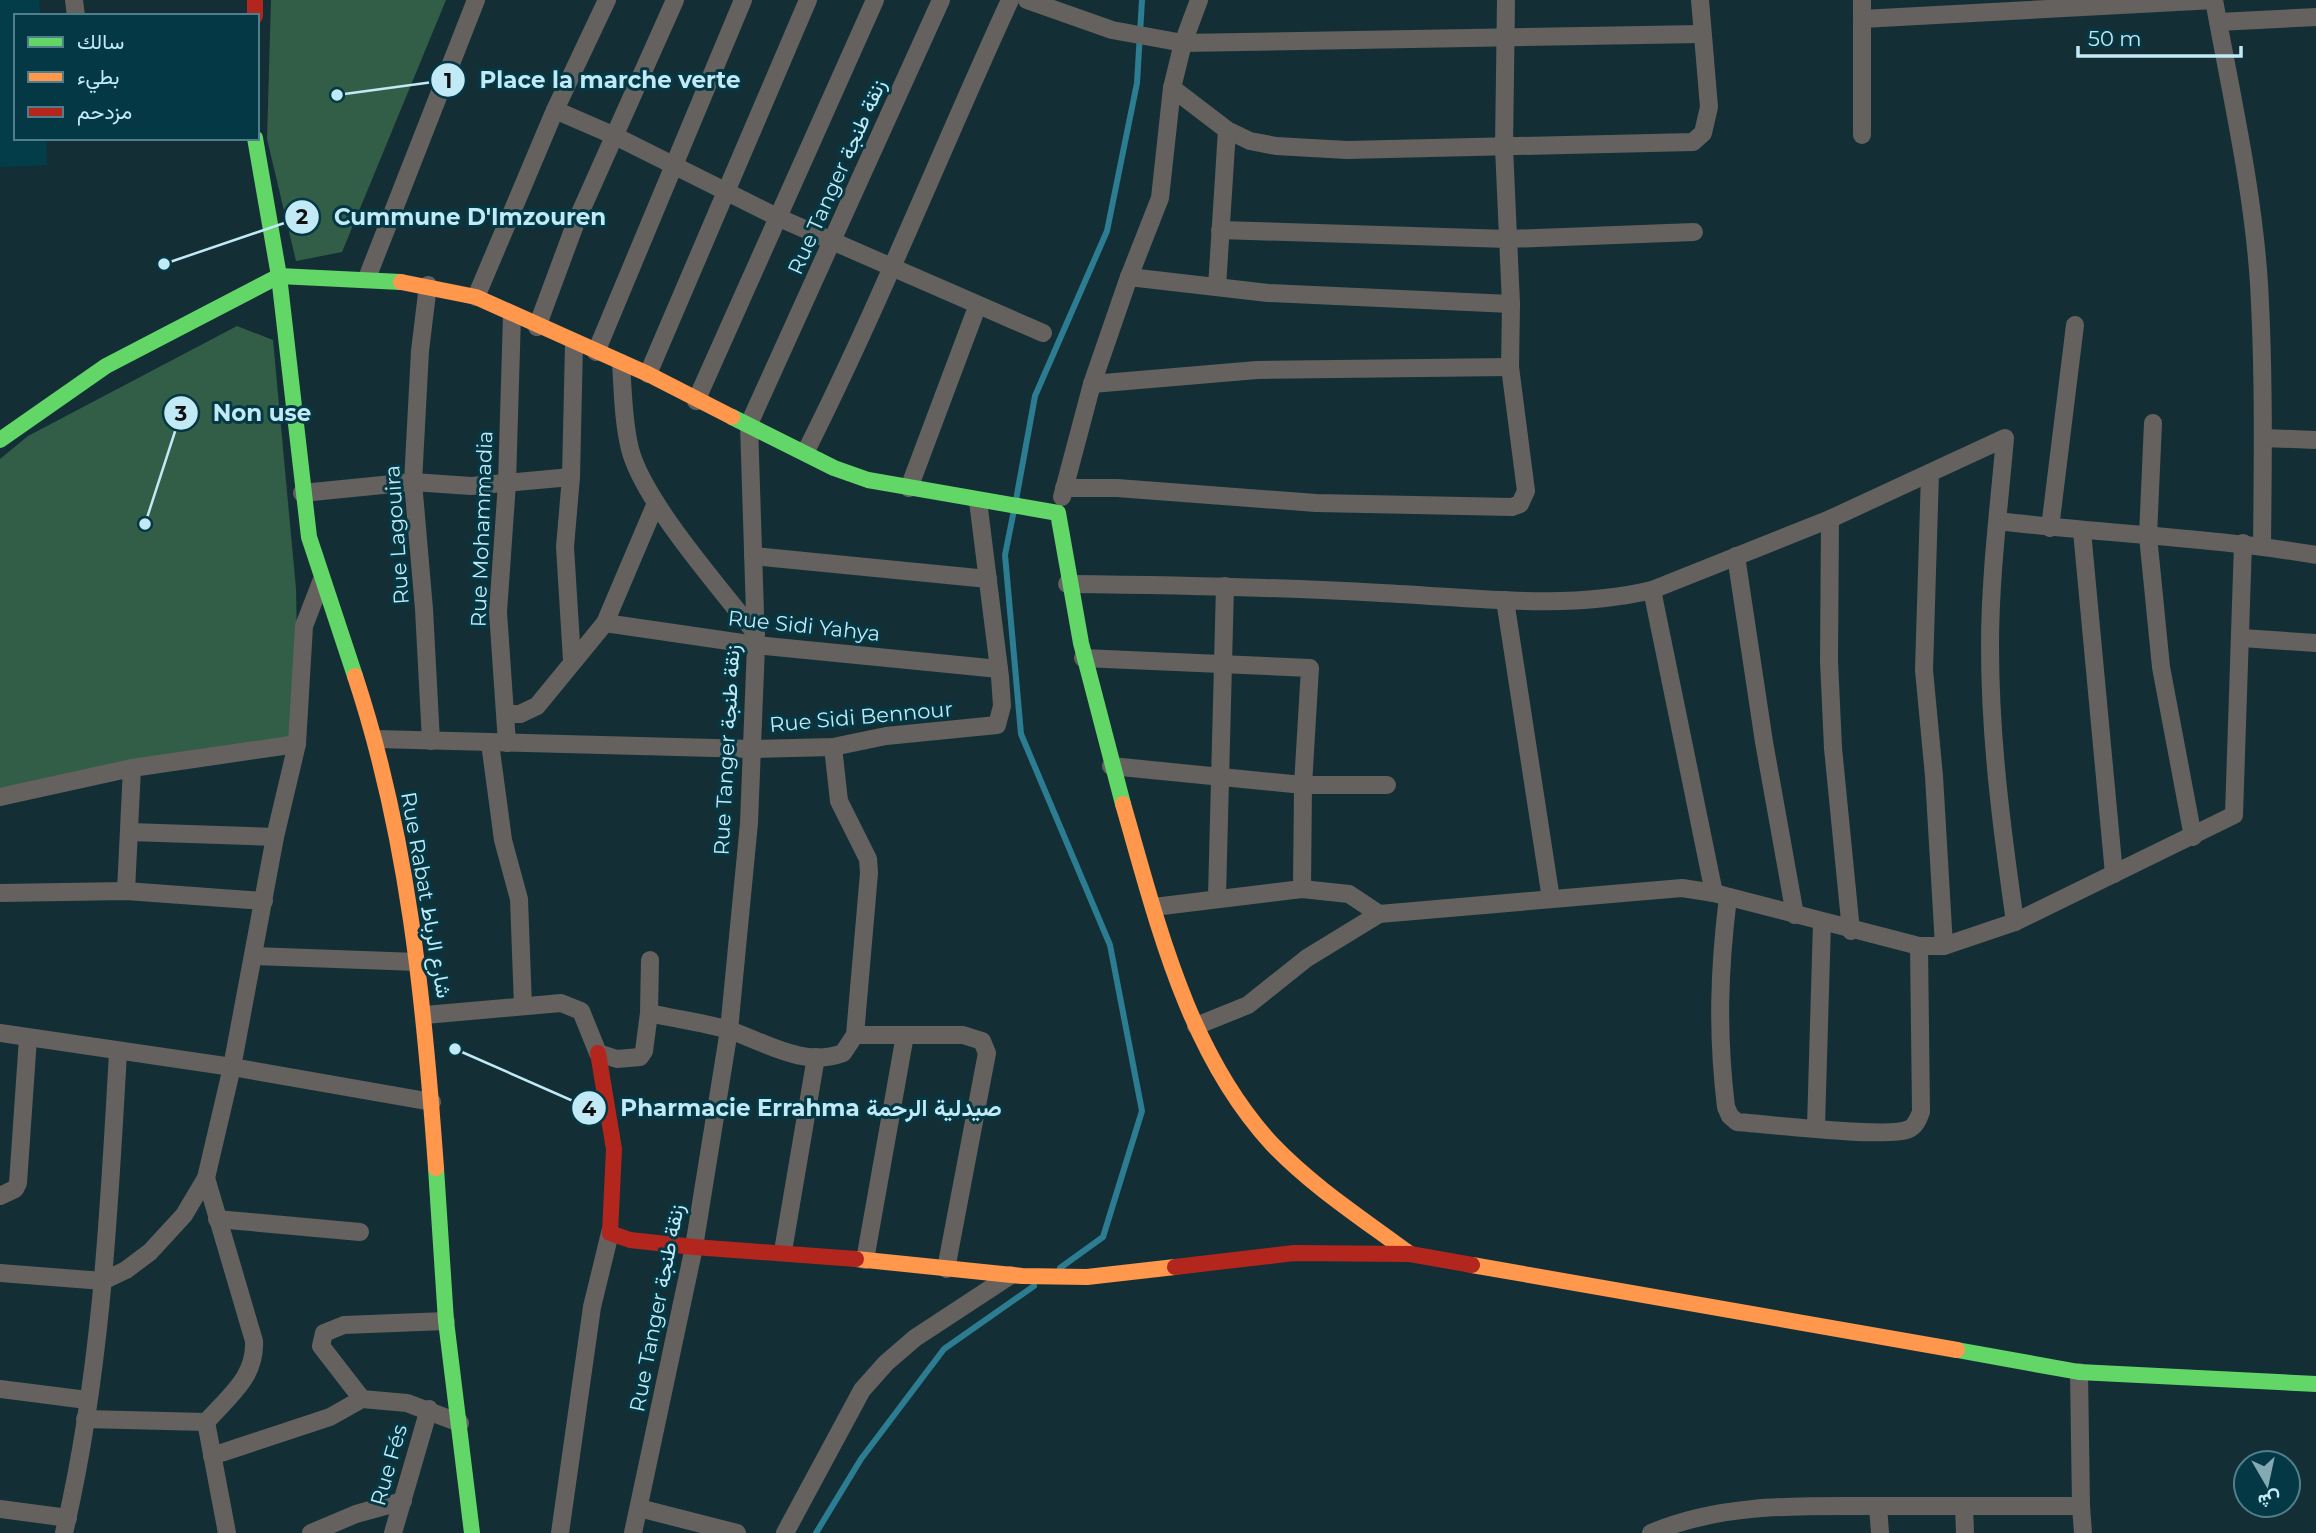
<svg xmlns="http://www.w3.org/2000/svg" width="2316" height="1533" font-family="Montserrat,Vazirmatn,sans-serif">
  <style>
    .built { fill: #043d4a }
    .green { fill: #325e48 }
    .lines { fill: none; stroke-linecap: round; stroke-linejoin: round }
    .stream { stroke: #2d7d92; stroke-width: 6 }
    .street { stroke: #65615e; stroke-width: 18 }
    .fast { stroke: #63d668; stroke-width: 16 }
    .slow { stroke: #ff974d; stroke-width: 16 }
    .jam { stroke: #b3261e; stroke-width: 16 }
    .labels { text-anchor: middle; stroke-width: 6; stroke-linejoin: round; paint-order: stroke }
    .street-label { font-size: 21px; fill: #c2eaf6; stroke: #043844 }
    .leader { fill: none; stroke: #c2eaf6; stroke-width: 2.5 }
    .callout-dot { fill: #c2eaf6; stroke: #043844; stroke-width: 2.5 }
    .mark-label { font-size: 21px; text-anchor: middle; font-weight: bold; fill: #111 }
    .callout-label { font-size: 23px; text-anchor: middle; font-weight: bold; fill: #c2eaf6; stroke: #043844; stroke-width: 6; stroke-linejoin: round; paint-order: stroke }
  </style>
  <rect width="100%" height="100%" fill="#132f35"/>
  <path class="built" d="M 0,0 L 39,0 L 40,16 L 16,16 L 16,138 L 46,138 L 47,165 L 0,167 Z"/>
  <g class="green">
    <path d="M 271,0 L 446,0 L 342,252 L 296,261 L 267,139 Z"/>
    <path d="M 237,326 L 273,340 L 296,589 L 299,740 L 0,795 L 0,459 L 28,436 Z"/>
  </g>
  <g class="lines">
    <g class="stream">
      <path d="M 1016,500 L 1035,396 L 1107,231 L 1137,83 L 1142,0"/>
      <path d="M 1014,510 L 1005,555 L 1021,734 L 1110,945 L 1142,1111 L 1103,1237 L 1060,1268"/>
      <path d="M 816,1533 L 861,1459 L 944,1349 L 1034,1286"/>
    </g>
    <g class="street">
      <path d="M 74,0 L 76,16"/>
      <path d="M 1027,0 L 1112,30 L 1183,43 L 1701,34"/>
      <path d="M 1862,0 L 1862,135"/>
      <path d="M 2214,0 C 2231,94 2253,189 2259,284 C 2264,371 2263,459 2262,546"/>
      <path d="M 1862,19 L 2214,0"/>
      <path d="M 2218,22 L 2316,17"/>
      <path d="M 1172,88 L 1227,130 L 1250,141 L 1276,146 L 1347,150 L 1693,142 L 1703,133 L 1709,107 L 1700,0"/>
      <path d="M 555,110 L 615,136 L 777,217 L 1043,333"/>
      <path d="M 1220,230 L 1508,239 L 1694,232"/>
      <path d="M 1129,277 L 1268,293 L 1511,304"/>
      <path d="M 367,278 L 476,0"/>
      <path d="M 428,285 L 420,351 L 413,482 L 424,609 L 431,741"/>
      <path d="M 1217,287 L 1227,130"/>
      <path d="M 476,297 L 555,110 L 607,0"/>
      <path d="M 537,327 L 576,222 L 675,0"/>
      <path d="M 596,352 L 743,0"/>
      <path d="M 621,363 C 623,391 623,421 630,449 C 643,501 721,589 756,634"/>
      <path d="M 648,374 L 808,0"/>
      <path d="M 1092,384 L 1257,370 L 1510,367"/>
      <path d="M 696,401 L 875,0"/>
      <path d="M 2153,423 L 2148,536 L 2161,667 L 2193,837"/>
      <path d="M 2264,438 L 2316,440"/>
      <path d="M 806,451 C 880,304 941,150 1010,0"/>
      <path d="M 1930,473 L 1924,670 L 1934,776 L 1944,946"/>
      <path d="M 909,488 L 977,307"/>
      <path d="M 1064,488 L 1117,488 L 1316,503 L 1512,507 L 1520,504 L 1526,491 L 1510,367 L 1511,304 L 1504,147 L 1506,0"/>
      <path d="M 302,493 L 413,482 L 471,486 L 571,477"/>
      <path d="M 1062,497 L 1092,384 L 1129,277 L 1160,198 L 1172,88 L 1183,43 L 1199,0"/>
      <path d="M 1830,519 L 1829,661 L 1833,748 L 1851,931"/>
      <path d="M 1998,521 C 2104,534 2211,537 2316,555"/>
      <path d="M 2050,528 L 2075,325"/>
      <path d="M 2082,531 L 2114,874"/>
      <path d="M 753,556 L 988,579"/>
      <path d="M 1736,556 L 1764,742 L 1795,915"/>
      <path d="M 1067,584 C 1172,585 1276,587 1381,593 C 1470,597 1565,611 1652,590 L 1830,519 L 2005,438 C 1999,507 1990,577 1990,646 C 1990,740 2002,830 2015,922"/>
      <path d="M 1652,590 L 1714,893"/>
      <path d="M 1505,600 L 1551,899"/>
      <path d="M 605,623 L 756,645 L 999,669"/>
      <path d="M 2242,638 L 2316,643"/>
      <path d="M 1083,658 L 1310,668 L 1303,785 L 1302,889"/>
      <path d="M 572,660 L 565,547 L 571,477 L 574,344"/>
      <path d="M 506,714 L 520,714 L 537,706 L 605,623 L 656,503"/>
      <path d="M 376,739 L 752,749 L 833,747 L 886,736 L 997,725 L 1002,706 L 1000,677 L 978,501"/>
      <path d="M 490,743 L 503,840 L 519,899 L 523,1006"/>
      <path d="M 507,743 L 498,612 L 507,483 L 512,315"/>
      <path d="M 1111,766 L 1303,785 L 1387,785"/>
      <path d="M 0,797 L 132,768 L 297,744"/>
      <path d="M 130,832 L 275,837"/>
      <path d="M 126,891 L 132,768"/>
      <path d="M 0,893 L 126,891 L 264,901"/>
      <path d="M 1217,897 L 1225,586"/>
      <path d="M 1728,897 C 1719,971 1717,1032 1726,1107 L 1730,1116 L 1737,1122 C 1766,1124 1890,1139 1909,1129 C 1916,1126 1918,1119 1921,1112 L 1919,946"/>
      <path d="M 1154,907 L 1302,889 L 1349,894 L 1379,914"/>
      <path d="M 253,956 L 417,962"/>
      <path d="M 649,1013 L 650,960"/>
      <path d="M 425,1015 L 561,1003 L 581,1011 L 598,1053 L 617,1059 L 640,1057 L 644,1051 L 649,1013 C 675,1019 703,1022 729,1030 C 765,1042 803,1068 843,1053 L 855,1035 L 869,873 L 868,859 L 839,801 L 833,747"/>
      <path d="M 1196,1026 L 1248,1005 L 1307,958 L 1379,914 L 1682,888 L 1714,893 L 1919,946 L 1944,946 L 2015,922 L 2234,815 L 2243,543"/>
      <path d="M 0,1033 L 232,1067 L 432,1102"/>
      <path d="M 855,1035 L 963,1035 L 982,1041 L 987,1053 L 946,1269"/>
      <path d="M 1816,1127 L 1822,922"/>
      <path d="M 0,1196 L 15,1189 L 18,1183 L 28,1038"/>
      <path d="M 217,1219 L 360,1232"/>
      <path d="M 783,1251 L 816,1057"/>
      <path d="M 865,1260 L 905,1035"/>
      <path d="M 0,1273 L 103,1281 L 126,1270 L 150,1252 L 184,1215 L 206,1178 L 232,1067 L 275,837 L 297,744 L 304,626 L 321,582"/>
      <path d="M 2079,1372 L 2081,1506"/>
      <path d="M 0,1389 L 87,1400"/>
      <path d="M 362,1399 L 321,1346 L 324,1333 L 344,1325 L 446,1321"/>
      <path d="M 85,1419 L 206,1422 C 229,1396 256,1377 254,1341 L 206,1178"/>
      <path d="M 206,1422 L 227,1533"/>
      <path d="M 212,1456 L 330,1417 L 362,1399 L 407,1403 L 460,1423"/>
      <path d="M 1878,1506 L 1880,1533"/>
      <path d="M 1964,1506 L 1965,1533"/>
      <path d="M 639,1508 L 737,1533"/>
      <path d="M 0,1509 L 68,1518"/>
      <path d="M 64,1533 C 101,1376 109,1213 118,1052"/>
      <path d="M 311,1533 L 356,1514 L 403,1501"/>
      <path d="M 393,1533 L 429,1409"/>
      <path d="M 560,1533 L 592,1307 L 610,1233"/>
      <path d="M 633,1533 L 694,1247 L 729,1030 L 749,823 L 756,645 L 749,424 L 941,0"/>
      <path d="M 785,1533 L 862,1390 L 886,1363 L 915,1338 L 1011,1275"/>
      <path d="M 1651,1533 C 1723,1502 1806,1506 1883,1506 C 1949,1506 2015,1506 2081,1506 L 2083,1533"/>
    </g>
    <g class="fast">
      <path d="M 255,138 L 279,276 L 309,537 L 355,676"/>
      <path d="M 732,417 L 834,468 L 868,480 L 1058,513 L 1081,643 L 1123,804"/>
      <path d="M 0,440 L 106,366 L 279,276 L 401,282"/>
      <path d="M 436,1168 L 446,1321 L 472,1533"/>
      <path d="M 1957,1350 L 2079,1372 L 2316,1384"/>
    </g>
    <g class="slow">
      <path d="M 401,282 L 476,297 L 648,374 L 732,417"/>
      <path d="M 355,676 C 408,836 424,1001 436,1168"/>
      <path d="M 1123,804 C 1157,921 1187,1052 1272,1144 C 1313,1187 1363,1219 1410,1254"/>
      <path d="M 856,1259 L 1022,1276 L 1087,1277 L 1175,1267"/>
      <path d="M 1472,1265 L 1957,1350"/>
    </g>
    <g class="jam">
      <path d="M 255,0 L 255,16"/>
      <path d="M 598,1053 L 614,1149 L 610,1233 L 630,1240 L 694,1247 L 856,1259"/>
      <path d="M 1175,1267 L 1294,1253 L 1410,1254 L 1472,1265"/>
    </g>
  </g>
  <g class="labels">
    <g class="street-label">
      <text transform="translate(837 177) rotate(-66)" y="7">Rue Tanger زنقة طنجة</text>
      <text transform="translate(482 529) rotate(-88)" y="7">Rue Mohammadia</text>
      <text transform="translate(397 535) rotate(-94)" y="7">Rue Lagouira</text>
      <text transform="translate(804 626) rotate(6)" y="7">Rue Sidi Yahya</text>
      <text transform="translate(861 717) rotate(-5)" y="7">Rue Sidi Bennour</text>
      <text transform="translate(727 750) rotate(-87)" y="7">Rue Tanger زنقة طنجة</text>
      <text transform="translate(426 895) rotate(80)" y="7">Rue Rabat شارع الرباط</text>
      <text transform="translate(657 1308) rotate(-79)" y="7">Rue Tanger زنقة طنجة</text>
      <text transform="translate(389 1465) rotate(-74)" y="7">Rue Fés</text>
    </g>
  </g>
  <path class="leader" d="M337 95L448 80M164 264L302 217M145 524L181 413M455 1049L589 1108"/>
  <g class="callout-dot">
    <circle cx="337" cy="95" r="7"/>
    <circle cx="164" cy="264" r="7"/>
    <circle cx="145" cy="524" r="7"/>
    <circle cx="455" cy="1049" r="7"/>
    <circle cx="448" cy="80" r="18"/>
    <circle cx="302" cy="217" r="18"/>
    <circle cx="181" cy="413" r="18"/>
    <circle cx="589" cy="1108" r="18"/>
  </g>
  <g class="mark-label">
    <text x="448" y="88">1</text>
    <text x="302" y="224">2</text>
    <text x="181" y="421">3</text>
    <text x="589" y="1116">4</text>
  </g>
  <g class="callout-label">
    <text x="610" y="88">Place la marche verte</text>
    <text x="470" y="225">Cummune D'Imzouren</text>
    <text x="262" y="421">Non use</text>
    <text x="811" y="1116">Pharmacie Errahma صيدلية الرحمة</text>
  </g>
  <rect x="14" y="14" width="245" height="126" fill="#043844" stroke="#507f8b" stroke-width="2"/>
  <rect x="28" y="37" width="35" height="10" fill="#63d668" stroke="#507f8b" stroke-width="2"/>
  <text x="77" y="49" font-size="21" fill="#c2eaf6">سالك</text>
  <rect x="28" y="72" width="35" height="10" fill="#ff974d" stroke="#507f8b" stroke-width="2"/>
  <text x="77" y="84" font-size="21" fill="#c2eaf6">بطيء</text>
  <rect x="28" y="107" width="35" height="10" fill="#b3261e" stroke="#507f8b" stroke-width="2"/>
  <text x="77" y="119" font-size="21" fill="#c2eaf6">مزدحم</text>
  <g transform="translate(2267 1484) rotate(171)"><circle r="33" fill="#043844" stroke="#507f8b" stroke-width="2"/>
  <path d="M0-5L12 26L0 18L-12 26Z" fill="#85a9b2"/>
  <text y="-10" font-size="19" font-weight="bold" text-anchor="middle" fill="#c2eaf6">ش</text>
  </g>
  <path d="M2078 46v10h163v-10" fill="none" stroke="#c2eaf6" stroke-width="3.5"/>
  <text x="2088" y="46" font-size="21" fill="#c2eaf6" stroke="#043844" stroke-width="5" paint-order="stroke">50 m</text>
</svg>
